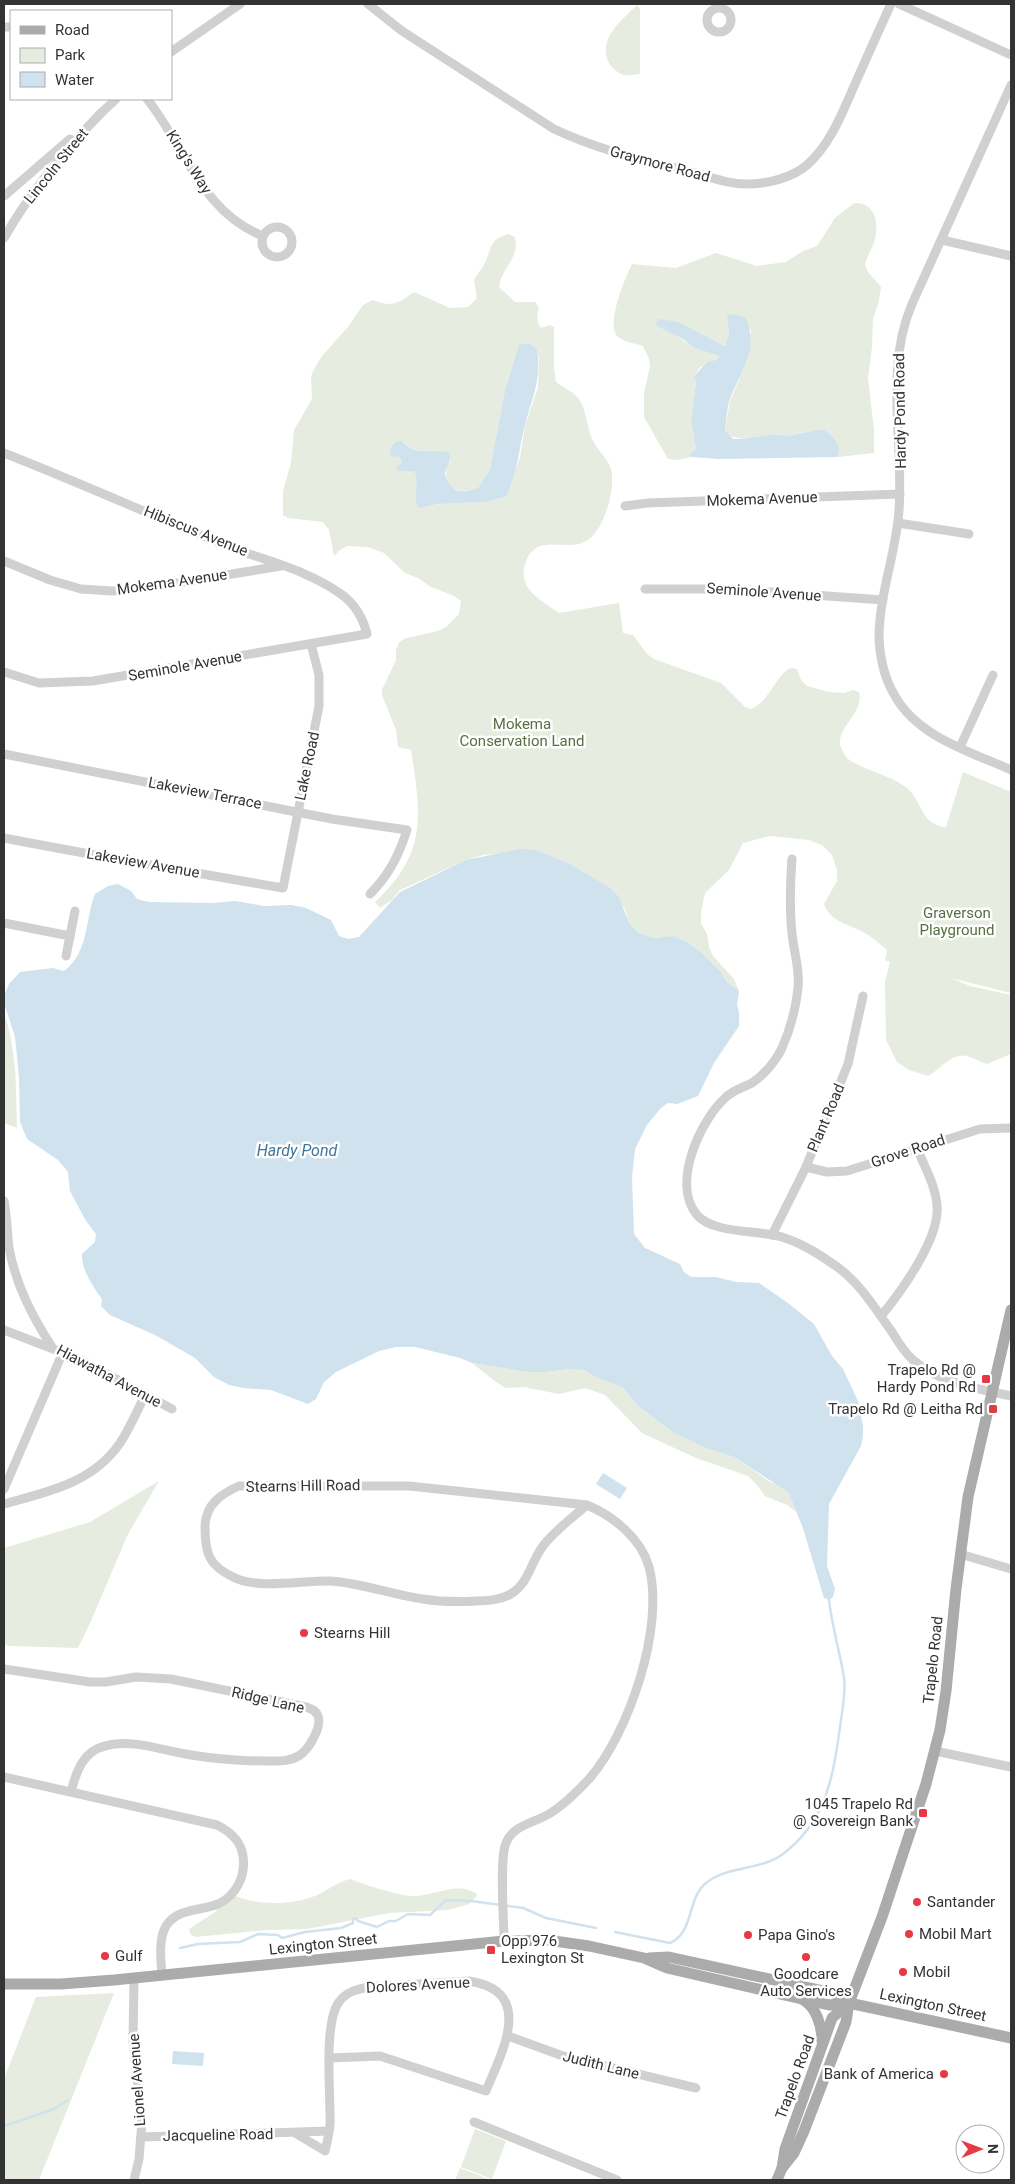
<svg xmlns="http://www.w3.org/2000/svg" width="1015" height="2184" font-family="Roboto,sans-serif">
  <style>
    .green { fill: #e6ecdf; fill-rule: evenodd }
    .water { fill: #cfe2ee }
    .lines { fill: none; stroke-linecap: round; stroke-linejoin: round }
    .stream { stroke: #cfe2ee; stroke-width: 2.5 }
    .minor { stroke: #d0d0d0; stroke-width: 9 }
    .major { stroke: #ababab; stroke-width: 11 }
    .poi-dot { fill: #e63946; stroke: #fff; stroke-width: 2 }
    .labels { text-anchor: middle; stroke-width: 5; stroke-linejoin: round; paint-order: stroke }
    .street-label { font-size: 15px; fill: #333; stroke: #fff }
    .park-label { font-size: 15px; fill: #56703f; stroke: #fff }
    .poi-label { font-size: 15px; fill: #333; stroke: #fff; text-anchor: start }
    .water-label { font-size: 16px; font-style: italic; fill: #3f7597; stroke: #fff }
  </style>
  <rect width="100%" height="100%" fill="#fff"/>
  <g class="green">
    <path d="M 637,5 L 640,9 L 640,74 C 635,74 629,76 624,75 C 619,74 612,68 609,63 C 597,39 621,21 637,5 Z"/>
    <path d="M 854,203 C 876,202 880,225 874,242 C 872,250 866,257 865,265 L 868,272 L 881,287 L 879,301 L 873,319 L 872,347 L 868,378 L 874,430 L 874,453 L 838,457 L 839,456 C 837,443 834,436 823,429 L 787,436 L 775,434 L 742,439 L 730,436 L 725,430 L 730,401 L 747,360 L 751,330 L 727,315 L 729,335 L 726,346 L 691,329 L 672,332 L 694,348 L 719,356 L 718,360 L 700,367 L 694,376 L 696,382 L 691,420 L 696,449 L 691,454 L 692,457 L 677,460 L 668,459 L 644,417 L 644,393 L 650,366 L 649,359 L 643,346 C 634,343 623,342 617,336 C 606,324 625,278 632,264 L 676,268 L 716,253 L 757,266 L 786,262 L 803,251 L 817,246 L 835,218 Z"/>
    <path d="M 508,234 L 515,237 C 520,259 501,268 499,287 L 515,302 L 535,302 L 539,308 C 537,315 536,322 541,328 L 550,325 L 554,327 L 554,368 L 556,382 C 563,388 575,392 580,401 C 586,410 587,426 591,437 C 596,449 607,457 611,469 C 616,488 605,527 589,539 C 567,556 533,527 524,569 C 520,591 544,602 559,613 L 619,603 L 623,633 L 633,635 L 647,654 L 654,659 L 721,683 L 745,707 L 751,709 C 769,702 774,678 790,668 L 797,669 L 801,680 L 807,686 L 829,692 L 844,693 L 853,690 L 859,692 C 864,714 838,725 840,745 C 841,748 844,753 845,756 C 857,769 890,774 907,788 C 923,802 920,825 946,827 L 963,772 L 1011,792 L 1011,993 L 951,978 L 970,986 L 1011,995 L 1011,1054 L 987,1064 C 980,1062 974,1058 967,1056 C 952,1052 941,1069 928,1076 L 909,1070 L 897,1062 L 886,1040 L 885,982 L 890,962 L 885,960 L 887,950 C 879,943 871,936 861,931 C 847,924 830,921 824,904 L 837,881 L 837,870 L 832,855 L 822,845 L 809,840 L 770,836 L 743,843 L 729,870 L 705,893 L 701,913 L 701,923 L 707,934 L 709,947 L 713,956 L 734,979 L 739,991 L 727,982 L 720,971 L 702,953 L 687,942 L 673,936 L 653,938 L 638,932 L 629,923 L 625,909 L 609,887 L 570,864 L 537,850 L 483,855 L 466,860 L 400,890 L 392,900 L 380,908 L 375,902 C 428,853 421,814 411,750 L 398,747 L 396,730 L 382,695 L 382,690 L 396,660 L 396,650 L 399,642 L 406,638 L 438,631 L 446,627 L 459,614 L 461,601 L 454,596 L 431,587 L 418,578 L 405,573 L 384,553 L 368,547 L 347,546 L 340,550 L 334,556 L 329,530 L 323,522 L 288,518 L 283,515 L 283,491 L 291,463 L 294,430 L 312,399 L 311,377 L 313,371 L 322,356 L 348,327 L 363,305 L 373,300 C 393,308 398,303 414,292 L 450,308 L 468,307 L 477,298 L 474,280 C 477,274 482,269 485,263 C 493,246 488,241 508,234 ZM 519,344 L 529,344 L 537,349 L 539,360 L 538,387 L 525,426 L 520,457 L 510,487 L 485,502 L 438,504 L 424,507 L 416,489 L 418,479 L 414,471 L 408,470 L 403,471 L 401,464 L 402,462 L 399,456 L 402,441 C 416,454 427,452 445,452 L 451,461 C 446,467 445,472 447,480 C 451,494 466,491 478,488 L 490,469 L 505,390 Z"/>
    <path d="M 4,1012 C 17,1053 16,1086 17,1128 L 4,1123 Z"/>
    <path d="M 472,1363 L 528,1372 L 547,1372 L 569,1369 L 584,1370 L 594,1376 L 608,1380 L 622,1387 L 639,1407 L 674,1433 L 706,1448 L 734,1457 L 770,1482 L 781,1486 L 788,1492 L 796,1512 L 787,1505 L 765,1496 L 757,1485 L 748,1476 L 696,1458 L 642,1433 L 605,1395 L 585,1388 L 559,1394 L 524,1387 L 506,1388 L 496,1382 Z"/>
    <path d="M 159,1481 L 128,1534 L 91,1621 L 78,1648 L 10,1646 L 4,1644 L 4,1548 L 90,1522 Z"/>
    <path d="M 350,1879 C 366,1885 396,1895 412,1896 C 432,1897 458,1880 477,1894 L 476,1897 L 469,1904 L 448,1910 L 389,1913 L 307,1929 L 266,1930 L 196,1937 L 191,1935 L 189,1929 L 215,1912 L 228,1899 L 234,1895 C 256,1906 293,1905 315,1896 C 327,1891 337,1882 350,1879 Z"/>
    <path d="M 114,1993 L 39,2180 L 4,2180 L 4,2079 L 36,1997 Z"/>
    <path d="M 475,2129 L 506,2141 L 492,2179 L 461,2167 Z"/>
    <path d="M 460,2168 L 491,2180 L 455,2180 Z"/>
  </g>
  <g class="water">
    <path d="M 730,314 L 745,317 C 761,350 739,372 729,402 C 727,411 726,421 725,430 L 733,439 L 742,439 L 775,434 L 787,436 L 823,429 C 833,435 842,446 838,457 L 719,459 L 692,457 L 690,454 L 696,449 L 691,420 L 696,382 L 694,376 L 707,362 L 717,360 L 719,356 L 694,348 L 683,339 L 655,325 L 659,319 L 678,322 L 725,346 L 729,335 L 727,315 Z"/>
    <path d="M 519,344 L 530,344 L 537,349 C 542,380 532,397 525,425 C 518,452 519,469 506,496 L 485,502 L 438,504 L 419,508 C 411,495 421,483 414,471 L 399,471 L 396,469 L 402,462 L 399,456 L 393,457 L 390,455 C 391,446 393,442 402,441 C 418,457 428,449 448,452 C 454,460 446,465 445,474 C 451,494 460,493 478,488 L 490,469 L 505,390 Z"/>
    <path d="M 520,849 L 537,850 L 570,864 L 609,887 L 619,897 L 629,923 L 638,932 L 653,938 L 673,936 L 687,942 L 702,953 L 720,971 L 727,982 L 739,991 L 737,1005 L 739,1012 L 739,1026 L 714,1063 L 698,1096 L 677,1104 L 668,1103 L 661,1108 L 647,1125 L 635,1149 L 632,1177 L 634,1234 L 645,1248 L 680,1264 L 684,1272 L 691,1277 L 716,1277 L 736,1282 L 759,1283 L 788,1303 L 814,1324 L 832,1356 L 843,1369 L 858,1401 L 863,1426 L 863,1436 L 861,1446 L 829,1504 L 827,1566 L 835,1589 L 833,1597 L 829,1600 L 824,1598 L 803,1528 L 788,1492 L 734,1457 L 706,1448 L 674,1433 L 639,1407 L 622,1387 L 594,1376 L 584,1370 L 569,1369 L 547,1372 L 528,1372 L 472,1363 L 460,1358 L 415,1347 L 396,1347 L 379,1351 L 336,1372 L 324,1382 L 316,1399 L 308,1404 L 271,1390 L 243,1388 L 229,1385 L 214,1377 L 195,1358 L 155,1335 L 110,1315 L 101,1306 L 102,1299 C 92,1285 82,1271 82,1254 L 95,1242 L 96,1234 L 86,1221 L 70,1191 L 68,1172 L 58,1160 L 27,1139 L 20,1122 L 19,1078 L 15,1037 L 4,1003 L 4,996 L 9,984 L 20,972 L 53,968 L 64,971 C 89,953 85,919 95,894 L 108,886 L 118,884 L 131,891 L 137,899 L 149,902 L 214,903 L 235,901 L 264,906 L 291,905 L 306,908 L 331,920 L 339,936 L 348,939 L 359,937 L 400,892 L 466,860 Z"/>
    <path d="M 603,1473 L 627,1488 L 620,1499 L 596,1484 Z"/>
    <path d="M 173,2051 L 204,2053 L 203,2066 L 172,2064 Z"/>
  </g>
  <g class="lines">
    <g class="stream">
      <path d="M 615,1932 L 670,1943 C 694,1933 687,1898 706,1883 C 728,1865 760,1871 783,1854 C 826,1821 833,1778 840,1727 C 842,1711 846,1694 844,1678 C 840,1652 832,1627 829,1600"/>
      <path d="M 180,1948 L 198,1944 L 240,1942 L 258,1934 L 278,1935 L 282,1938 L 305,1932 L 341,1928 L 353,1923 L 353,1919 L 356,1918 L 358,1921 L 377,1927 L 389,1921 L 396,1921 L 408,1914 L 430,1915 L 446,1900 L 471,1901 L 523,1908 L 546,1918 L 596,1928"/>
      <path d="M 4,2126 L 54,2109 L 68,2100"/>
    </g>
    <g class="minor">
      <path d="M 368,4 L 402,31 L 554,129 C 596,149 639,159 684,170 C 705,175 725,184 747,184 C 767,184 792,178 807,165 C 831,144 843,111 855,84 C 867,57 879,30 891,4"/>
      <path d="M 899,4 L 1011,55"/>
      <circle cx="719" cy="20" r="12"/>
      <path d="M 4,27 L 11,27"/>
      <path d="M 171,52 L 240,4"/>
      <path d="M 1011,85 L 912,304 C 884,369 904,441 899,511 C 896,553 879,595 879,638 C 880,659 884,678 895,696 C 918,737 971,752 1011,770"/>
      <path d="M 147,99 C 185,146 201,212 263,236"/>
      <path d="M 99,115 L 116,99"/>
      <path d="M 4,196 L 70,139"/>
      <circle cx="277" cy="242" r="15"/>
      <path d="M 4,238 C 31,191 65,150 102,112"/>
      <path d="M 942,240 L 1011,256"/>
      <path d="M 4,453 C 78,482 151,515 225,545 C 265,561 306,569 341,594 C 355,604 363,618 367,634 L 93,681 L 39,683 L 4,672"/>
      <path d="M 625,506 L 648,503 L 900,494"/>
      <path d="M 898,523 L 969,534"/>
      <path d="M 4,561 L 50,580 L 81,589 L 112,591 L 146,588 L 281,566"/>
      <path d="M 645,589 L 732,589 L 883,600"/>
      <path d="M 960,747 L 993,675"/>
      <path d="M 4,754 L 332,819 L 407,830 C 399,855 389,875 370,894"/>
      <path d="M 4,838 C 97,856 190,872 283,888 L 319,706 L 319,675 L 311,644"/>
      <path d="M 792,859 C 790,886 789,914 793,941 C 795,956 800,972 798,988 C 796,1007 790,1030 782,1048 C 776,1061 764,1075 752,1083 C 742,1088 733,1090 725,1098 C 700,1121 671,1184 697,1215 C 713,1234 760,1230 782,1237 C 804,1244 822,1256 840,1269 C 862,1286 876,1310 892,1332 C 898,1342 905,1353 913,1360 C 939,1383 979,1389 1011,1396"/>
      <path d="M 4,923 L 70,936"/>
      <path d="M 66,956 L 75,911"/>
      <path d="M 806,1167 L 827,1172 L 847,1171 L 980,1129 L 1011,1128"/>
      <path d="M 4,1201 C 7,1216 7,1232 9,1248 C 16,1285 32,1316 52,1347"/>
      <path d="M 772,1235 L 806,1167 L 848,1064 L 863,996"/>
      <path d="M 881,1316 C 901,1292 940,1238 937,1206 C 936,1186 924,1166 917,1148"/>
      <path d="M 4,1330 L 79,1359 L 172,1409"/>
      <path d="M 4,1489 L 63,1352"/>
      <path d="M 4,1504 C 47,1492 93,1483 120,1443 C 130,1428 137,1411 145,1395"/>
      <path d="M 960,1554 L 1011,1569"/>
      <path d="M 4,1669 L 90,1682 L 106,1682 L 136,1677 L 171,1679 L 306,1707 C 311,1709 316,1710 318,1716 C 322,1727 309,1749 300,1755 C 290,1762 278,1761 266,1761 C 241,1761 216,1759 191,1755 C 164,1751 131,1738 105,1746 C 83,1751 76,1772 71,1792"/>
      <path d="M 935,1751 L 1011,1767"/>
      <path d="M 4,1777 L 217,1825 C 231,1832 241,1841 243,1856 C 246,1876 236,1896 218,1904 C 201,1911 177,1908 166,1926 C 158,1940 161,1960 162,1976"/>
      <path d="M 504,1941 C 504,1920 499,1859 506,1843 C 513,1825 534,1823 549,1814 C 564,1805 577,1792 589,1779 C 629,1733 665,1627 649,1567 C 641,1538 613,1516 587,1505 L 409,1486 L 239,1486 C 221,1494 206,1504 205,1526 C 205,1553 208,1565 233,1577 C 258,1590 303,1580 331,1581 C 362,1583 392,1595 423,1599 C 441,1602 459,1602 476,1601 C 488,1601 499,1600 509,1595 C 529,1584 530,1563 543,1546 C 555,1530 572,1518 587,1505"/>
      <path d="M 508,2036 L 563,2056 L 696,2088"/>
      <path d="M 474,2122 L 617,2180"/>
      <path d="M 295,2133 L 325,2151 C 327,2143 329,2134 330,2125 C 331,2097 323,2023 339,2002 C 346,1992 357,1989 369,1987 L 469,1981 C 536,1991 502,2052 486,2091 L 380,2056 L 330,2058"/>
      <path d="M 141,2137 L 329,2131"/>
      <path d="M 134,2180 L 139,2159 L 142,2121 L 133,2041 L 134,1978"/>
    </g>
    <g class="major">
      <path d="M 649,1958 L 669,1957 L 833,1993 L 849,2003"/>
      <path d="M 4,1984 L 61,1984 L 114,1980 L 504,1941 L 547,1940 L 589,1946 L 644,1958 L 667,1968 L 802,1999 L 830,2005 L 849,2003 L 1011,2038"/>
      <path d="M 802,1999 C 816,2006 822,2026 822,2041"/>
      <path d="M 782,2168 L 794,2153 L 804,2131 L 846,2022 L 849,2003 L 882,1917 L 926,1784 L 940,1730 L 946,1691 L 956,1589 L 968,1497 L 1011,1310"/>
      <path d="M 777,2180 L 782,2168 L 785,2149 L 832,2018 L 849,2003"/>
    </g>
  </g>
  <g class="poi-dot">
    <rect x="981" y="1374" width="10" height="10" rx="2.5"/>
    <rect x="988" y="1404" width="10" height="10" rx="2.5"/>
    <circle cx="304" cy="1633" r="5"/>
    <rect x="918" y="1808" width="10" height="10" rx="2.5"/>
    <circle cx="917" cy="1902" r="5"/>
    <circle cx="909" cy="1934" r="5"/>
    <circle cx="748" cy="1935" r="5"/>
    <rect x="486" y="1945" width="10" height="10" rx="2.5"/>
    <circle cx="105" cy="1956" r="5"/>
    <circle cx="806" cy="1957" r="5"/>
    <circle cx="903" cy="1972" r="5"/>
    <circle cx="944" cy="2074" r="5"/>
  </g>
  <g class="labels">
    <g class="street-label">
      <text transform="translate(189 162) rotate(58)" y="5">King's Way</text>
      <text transform="translate(660 164) rotate(15)" y="5">Graymore Road</text>
      <text transform="translate(56 166) rotate(-51)" y="5">Lincoln Street</text>
      <text transform="translate(900 411) rotate(-91)" y="5">Hardy Pond Road</text>
      <text transform="translate(762 499) rotate(-2)" y="5">Mokema Avenue</text>
      <text transform="translate(196 531) rotate(22)" y="5">Hibiscus Avenue</text>
      <text transform="translate(172 582) rotate(-8)" y="5">Mokema Avenue</text>
      <text transform="translate(764 592) rotate(4)" y="5">Seminole Avenue</text>
      <text transform="translate(185 666) rotate(-10)" y="5">Seminole Avenue</text>
      <text transform="translate(307 766) rotate(-78)" y="5">Lake Road</text>
      <text transform="translate(205 793) rotate(11)" y="5">Lakeview Terrace</text>
      <text transform="translate(143 863) rotate(10)" y="5">Lakeview Avenue</text>
      <text transform="translate(826 1118) rotate(-67)" y="5">Plant Road</text>
      <text transform="translate(908 1151) rotate(-18)" y="5">Grove Road</text>
      <text transform="translate(109 1376) rotate(28)" y="5">Hiawatha Avenue</text>
      <text transform="translate(303 1486) rotate(-1)" y="5">Stearns Hill Road</text>
      <text transform="translate(933 1660) rotate(-84)" y="5">Trapelo Road</text>
      <text transform="translate(268 1700) rotate(13)" y="5">Ridge Lane</text>
      <text transform="translate(323 1944) rotate(-6)" y="5">Lexington Street</text>
      <text transform="translate(418 1985) rotate(-3)" y="5">Dolores Avenue</text>
      <text transform="translate(933 2005) rotate(12)" y="5">Lexington Street</text>
      <text transform="translate(601 2065) rotate(14)" y="5">Judith Lane</text>
      <text transform="translate(795 2077) rotate(-70)" y="5">Trapelo Road</text>
      <text transform="translate(137 2080) rotate(-94)" y="5">Lionel Avenue</text>
      <text transform="translate(218 2135) rotate(-1)" y="5">Jacqueline Road</text>
    </g>
    <g class="park-label">
      <text x="522" y="729">Mokema<tspan x="522" dy="17">Conservation Land</tspan></text>
      <text x="957" y="918">Graverson<tspan x="957" dy="17">Playground</tspan></text>
    </g>
    <g class="poi-label">
      <text x="976" y="1375" text-anchor="end">Trapelo Rd @<tspan x="976" dy="17">Hardy Pond Rd</tspan></text>
      <text x="983" y="1414" text-anchor="end">Trapelo Rd @ Leitha Rd</text>
      <text x="314" y="1638">Stearns Hill</text>
      <text x="913" y="1809" text-anchor="end">1045 Trapelo Rd<tspan x="913" dy="17">@ Sovereign Bank</tspan></text>
      <text x="927" y="1907">Santander</text>
      <text x="919" y="1939">Mobil Mart</text>
      <text x="758" y="1940">Papa Gino's</text>
      <text x="501" y="1946">Opp 976<tspan x="501" dy="17">Lexington St</tspan></text>
      <text x="115" y="1961">Gulf</text>
      <text x="913" y="1977">Mobil</text>
      <text x="806" y="1979" text-anchor="middle">Goodcare<tspan x="806" dy="17">Auto Services</tspan></text>
      <text x="934" y="2079" text-anchor="end">Bank of America</text>
    </g>
    <g class="water-label">
      <text x="297" y="1156">Hardy Pond</text>
    </g>
  </g>
  <rect width="1015" height="2184" fill="none" stroke="#333333" stroke-width="10"/>
  <rect x="10" y="10" width="162" height="90" fill="#ffffff" stroke="#adadad"/>
  <rect x="20" y="26" width="25" height="8" fill="#ababab" stroke="#adadad"/>
  <text x="55" y="35" font-size="15" fill="#333333">Road</text>
  <rect x="20" y="48" width="25" height="15" fill="#e6ecdf" stroke="#adadad"/>
  <text x="55" y="60" font-size="15" fill="#333333">Park</text>
  <rect x="20" y="72" width="25" height="15" fill="#cfe2ee" stroke="#adadad"/>
  <text x="55" y="85" font-size="15" fill="#333333">Water</text>
  <g transform="translate(980 2149) rotate(89)"><circle r="24" fill="#ffffff" stroke="#adadad"/>
  <path d="M0-4L9 19L0 12L-9 19Z" fill="#e63946"/>
  <text y="-8" font-size="14" font-weight="bold" text-anchor="middle" fill="#333333">N</text>
  </g>
</svg>
